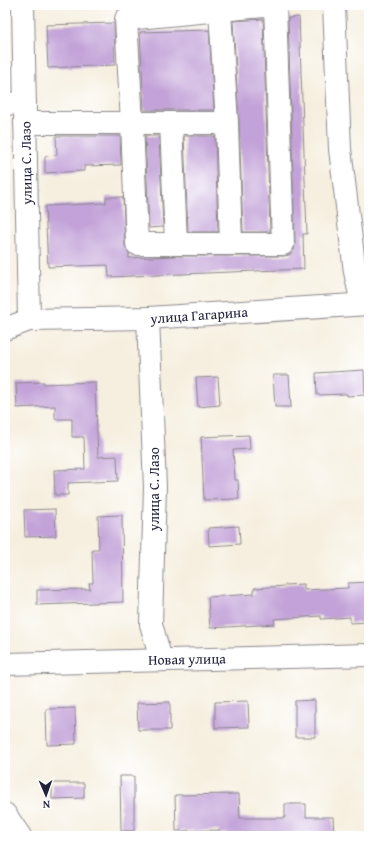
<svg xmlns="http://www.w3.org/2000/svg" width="374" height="841" font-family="'Gentium Book Plus',serif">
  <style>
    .building { fill: #c2a2d8 }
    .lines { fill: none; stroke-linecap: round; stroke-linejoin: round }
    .minor-casing { stroke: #8c888d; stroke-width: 24 }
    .minor { stroke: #fff; stroke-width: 22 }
    .labels { text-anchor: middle; stroke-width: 3.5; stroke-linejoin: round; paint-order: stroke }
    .street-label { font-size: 14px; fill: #22223b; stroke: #fff }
  </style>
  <rect width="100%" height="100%" fill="#fff"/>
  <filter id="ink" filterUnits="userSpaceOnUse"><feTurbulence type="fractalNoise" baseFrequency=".025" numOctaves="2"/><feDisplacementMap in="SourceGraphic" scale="8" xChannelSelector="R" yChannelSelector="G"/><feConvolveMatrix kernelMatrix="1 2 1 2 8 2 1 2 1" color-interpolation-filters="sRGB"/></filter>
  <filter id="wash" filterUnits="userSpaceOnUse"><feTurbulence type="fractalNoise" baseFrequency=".012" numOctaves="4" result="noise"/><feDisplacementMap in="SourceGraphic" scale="16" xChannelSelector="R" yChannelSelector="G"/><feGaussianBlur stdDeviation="0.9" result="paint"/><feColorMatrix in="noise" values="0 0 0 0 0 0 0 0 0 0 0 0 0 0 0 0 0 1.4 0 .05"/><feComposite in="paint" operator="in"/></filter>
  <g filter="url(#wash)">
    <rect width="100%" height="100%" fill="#f6efdf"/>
    <g id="blocks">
      <g class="building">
        <path d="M 299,17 L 307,234 L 303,234 L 304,269 L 109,277 L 108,265 L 48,267 L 45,206 L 106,203 L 106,197 L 123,197 L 125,245 L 129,253 L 129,258 L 175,256 L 283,256 L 290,255 L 294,250 L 295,244 L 288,18 Z"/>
        <path d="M 263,19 L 270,232 L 243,232 L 239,122 L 233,21 Z"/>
        <path d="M 114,23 L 115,65 L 48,68 L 46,25 Z"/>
        <path d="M 209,30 L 214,110 L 144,110 L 140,32 Z"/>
        <path d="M 56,136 L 120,136 L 121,165 L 84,166 L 84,171 L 45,173 L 45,156 L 57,155 Z"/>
        <path d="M 145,136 L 159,136 L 163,227 L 149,228 Z"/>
        <path d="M 184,136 L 215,136 L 218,232 L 188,232 Z"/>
        <path d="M 364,370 L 365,395 L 347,396 L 347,394 L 317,395 L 316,373 Z"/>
        <path d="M 273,375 L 289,375 L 291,407 L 275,407 Z"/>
        <path d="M 218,377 L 220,405 L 198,407 L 196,378 Z"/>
        <path d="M 44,382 L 44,384 L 95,382 L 98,457 L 117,456 L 118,481 L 68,483 L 68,495 L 55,495 L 54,470 L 85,469 L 84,437 L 72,437 L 72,419 L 55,419 L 55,406 L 17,408 L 16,383 Z"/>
        <path d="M 249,435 L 250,449 L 233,450 L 235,480 L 238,480 L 239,499 L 204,500 L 201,437 Z"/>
        <path d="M 55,509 L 56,536 L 25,537 L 24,510 Z"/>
        <path d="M 122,515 L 123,602 L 37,605 L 37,590 L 90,589 L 89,583 L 93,583 L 92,549 L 99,549 L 98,516 Z"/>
        <path d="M 239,526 L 240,544 L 209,546 L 208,528 Z"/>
        <path d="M 369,582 L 369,622 L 350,623 L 350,617 L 321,619 L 321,616 L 274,619 L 275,624 L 210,628 L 208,597 L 254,594 L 254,588 L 285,586 L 285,585 L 304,584 L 304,590 L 348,588 L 348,583 Z"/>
        <path d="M 315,700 L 315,737 L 295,737 L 295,701 Z"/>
        <path d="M 248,701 L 249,727 L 215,728 L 215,702 Z"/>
        <path d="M 170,702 L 170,730 L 138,730 L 137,703 Z"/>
        <path d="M 75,708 L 76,744 L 47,745 L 46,709 Z"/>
        <path d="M 120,776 L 134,776 L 134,831 L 121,831 Z"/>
        <path d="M 52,783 L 84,783 L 84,798 L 52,799 Z"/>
        <path d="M 239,794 L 240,818 L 285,818 L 285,804 L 306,804 L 306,817 L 333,817 L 334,835 L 319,835 L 319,832 L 219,834 L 219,830 L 176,831 L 175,795 Z"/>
      </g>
    </g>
  </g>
  <g filter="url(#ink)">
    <use href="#blocks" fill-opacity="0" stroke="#8c888d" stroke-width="1"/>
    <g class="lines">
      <g class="minor-casing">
        <g id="minor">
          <path d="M 23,5 L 29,320"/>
          <path d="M 275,5 L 283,244 L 137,244 L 132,123 L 126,19 Z"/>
          <path d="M 334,5 L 340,149 L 355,272 L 362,304"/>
          <path d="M 220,11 L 227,123 L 231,243"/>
          <path d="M 5,104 L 25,103"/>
          <path d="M 25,123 L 227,123"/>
          <path d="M 171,123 L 176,243"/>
          <path d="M 148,318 L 155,487 L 151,624 L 161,660"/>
          <path d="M 5,329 L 29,320 L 148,318 L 369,304"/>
          <path d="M 5,664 L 369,655"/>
          <path d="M 5,814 L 20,836"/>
        </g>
      </g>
      <use href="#minor" class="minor"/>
    </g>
  </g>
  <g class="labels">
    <g class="street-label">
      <text transform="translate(26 163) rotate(-91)" y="5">улица С. Лазо</text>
      <text transform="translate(199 315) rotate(-4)" y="5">улица Гагарина</text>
      <text transform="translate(154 489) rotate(-90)" y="5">улица С. Лазо</text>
      <text transform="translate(187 659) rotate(-1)" y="5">Новая улица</text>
    </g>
  </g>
  <rect width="374" height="841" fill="none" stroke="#fff" stroke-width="20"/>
  <g transform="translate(46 795) rotate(178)" stroke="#ffffff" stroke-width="3" paint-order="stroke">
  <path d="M0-3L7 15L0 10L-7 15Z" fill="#22223b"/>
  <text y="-6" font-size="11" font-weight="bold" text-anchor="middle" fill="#22223b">N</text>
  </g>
</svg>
